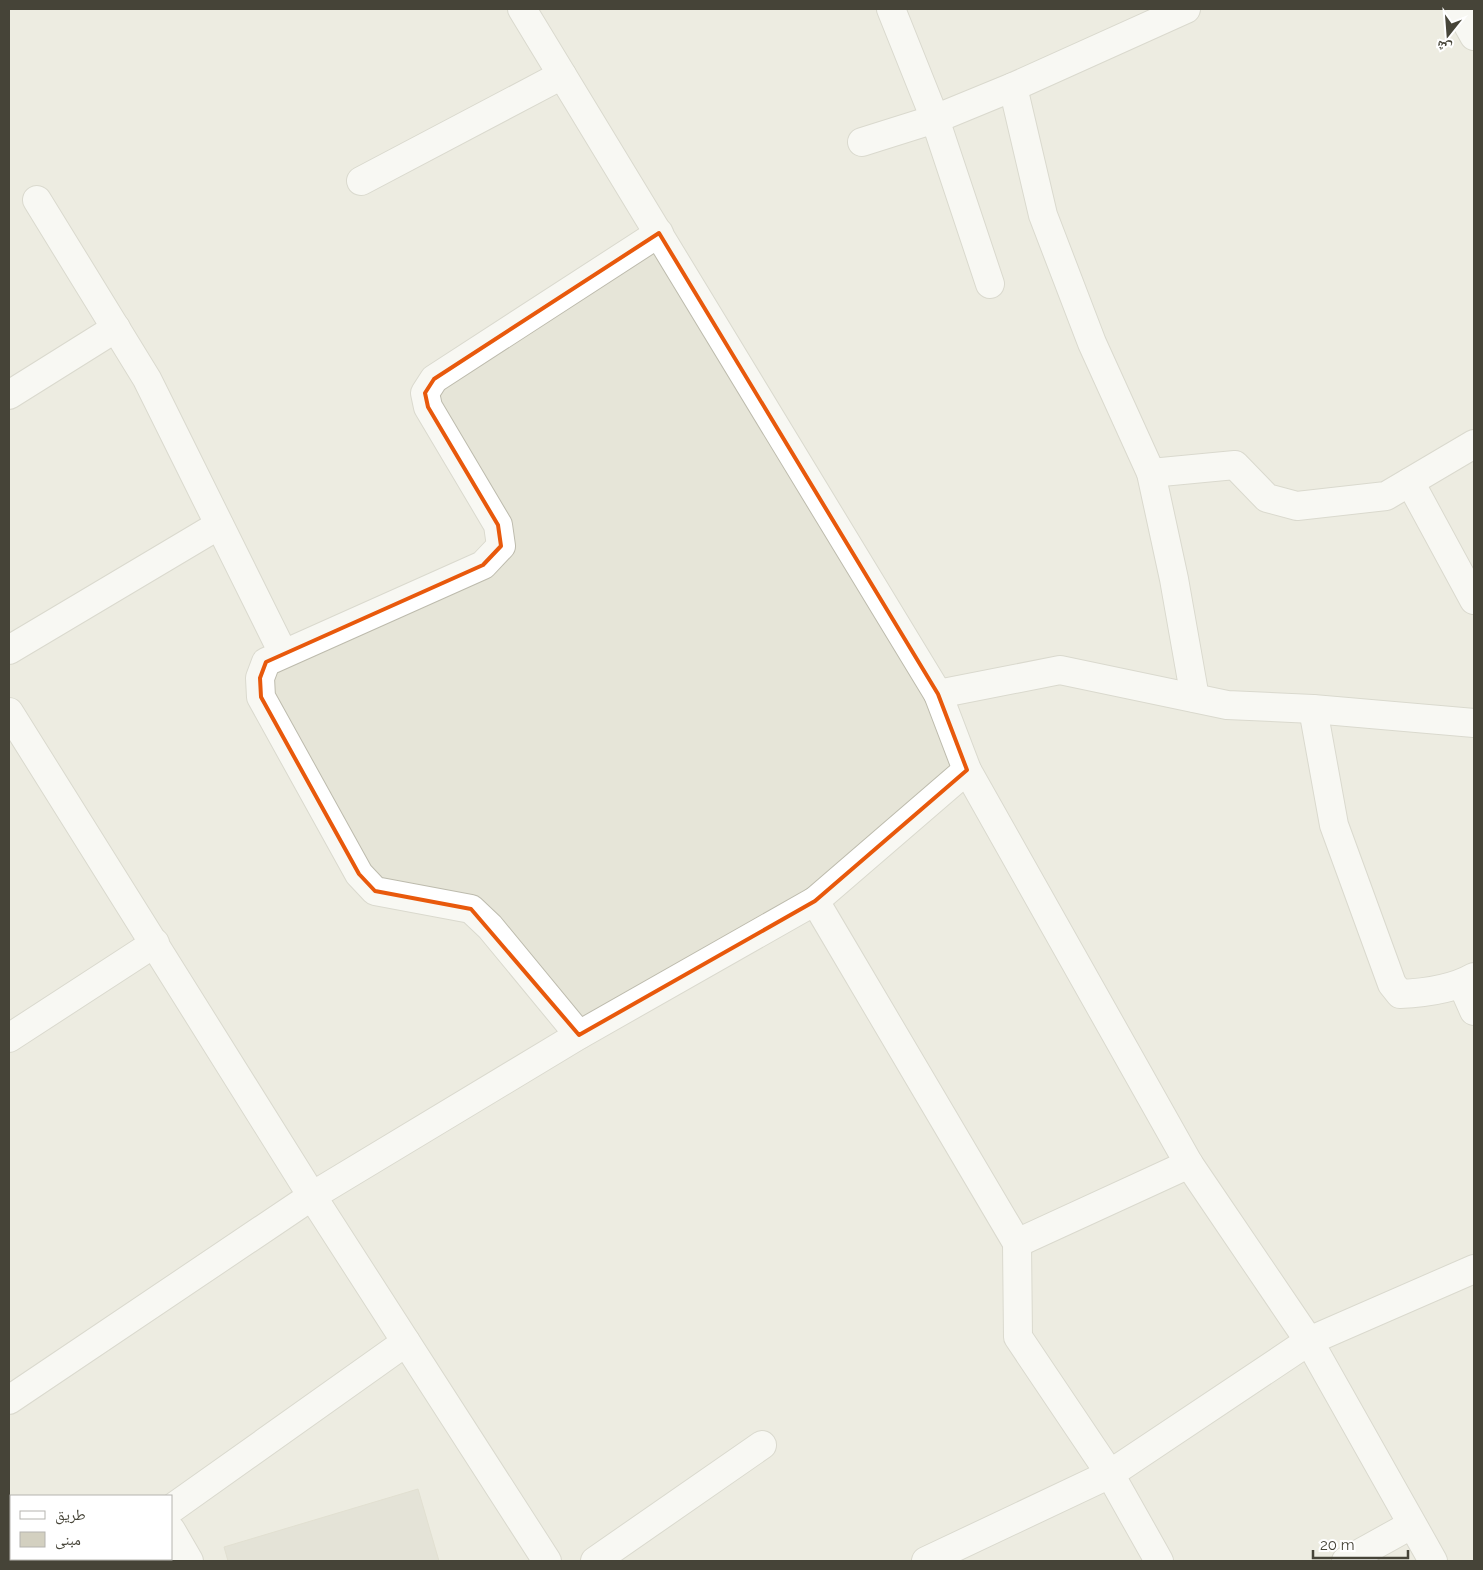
<svg xmlns="http://www.w3.org/2000/svg" width="1483" height="1570" font-family="Raleway,'Noto Naskh Arabic',sans-serif">
  <style>
    .residential { fill: #e6e5d8; fill-rule: evenodd }
    .building { fill: #d3d0c0; stroke: #cdc9b4 }
    .lines { fill: none; stroke-linecap: round; stroke-linejoin: round }
    .street-casing { stroke: #bdbbad; stroke-width: 30 }
    .street { stroke: #fff; stroke-width: 28 }
    .marked { fill: none; stroke: #e8590c; stroke-width: 4; stroke-linejoin: round }
  </style>
  <rect width="100%" height="100%" fill="#f3f2e9"/>
  <path class="residential" d="M 9,9 L 1474,9 L 1474,1561 L 9,1561 ZM 11,1496 L 171,1496 L 171,1559 L 11,1559 Z"/>
  <path class="building" d="M 418,1489 L 439,1561 L 228,1561 L 224,1547 Z"/>
  <g class="lines">
    <g class="street-casing">
      <g id="street">
        <path d="M 522,9 L 938,694 L 967,770 L 1189,1164 L 1309,1341 L 1433,1561"/>
        <path d="M 891,9 L 935,119 L 990,284"/>
        <path d="M 1459,9 L 1474,36"/>
        <path d="M 1013,87 L 1043,215 L 1092,343 L 1151,473 L 1174,579 L 1195,698"/>
        <path d="M 862,142 L 935,119 L 1013,87 L 1186,9"/>
        <path d="M 361,181 L 562,75"/>
        <path d="M 37,200 L 147,379 L 283,653"/>
        <path d="M 9,395 L 116,328"/>
        <path d="M 1151,473 L 1235,465 L 1267,498 L 1297,506 L 1386,496 L 1474,444"/>
        <path d="M 1410,482 L 1474,600"/>
        <path d="M 9,650 L 219,525"/>
        <path d="M 938,694 L 1060,670 L 1227,705 L 1313,709 L 1474,723"/>
        <path d="M 1313,709 L 1334,825 L 1392,984 L 1400,994 C 1424,993 1453,989 1474,977"/>
        <path d="M 9,712 L 312,1196 L 547,1561"/>
        <path d="M 815,901 L 1017,1243 L 1018,1337 L 1110,1474 L 1159,1561"/>
        <path d="M 1462,984 L 1474,1011"/>
        <path d="M 579,1035 L 490,927 L 471,909 L 375,891 L 359,874 L 261,697 L 260,678 L 266,662 L 483,565 L 501,546 L 498,525 L 428,407 L 425,393 L 434,379 L 659,233"/>
        <path d="M 9,1038 L 155,943"/>
        <path d="M 1017,1243 L 1189,1164"/>
        <path d="M 9,1400 L 312,1196 L 579,1035 L 815,901 L 967,770"/>
        <path d="M 171,1509 L 406,1342"/>
        <path d="M 171,1530 L 189,1561"/>
        <path d="M 595,1561 L 762,1445"/>
        <path d="M 926,1561 L 1110,1474 L 1309,1341 L 1474,1269"/>
        <path d="M 1346,1561 L 1411,1525"/>
      </g>
    </g>
    <use href="#street" class="street"/>
  </g>
  <path d="M0 0H1483V1570H0ZM 659,233 L 938,694 L 967,770 L 815,901 L 579,1035 L 471,909 L 375,891 L 359,874 L 261,697 L 260,678 L 266,662 L 483,565 L 501,546 L 498,525 L 428,407 L 425,393 L 434,379 Z" fill="#f3f2e9" fill-opacity=".55" fill-rule="evenodd"/>
  <path class="marked" d="M 659,233 L 938,694 L 967,770 L 815,901 L 579,1035 L 471,909 L 375,891 L 359,874 L 261,697 L 260,678 L 266,662 L 483,565 L 501,546 L 498,525 L 428,407 L 425,393 L 434,379 Z"/>
  <rect width="1483" height="1570" fill="none" stroke="#464438" stroke-width="20"/>
  <rect x="10" y="1495" width="162" height="65" fill="#ffffff" stroke="#b5b4af"/>
  <rect x="20" y="1511" width="25" height="8" fill="#ffffff" stroke="#b5b4af"/>
  <text x="55" y="1520" font-size="15" fill="#464438">طريق</text>
  <rect x="20" y="1532" width="25" height="15" fill="#d3d0c0" stroke="#b5b4af"/>
  <text x="55" y="1545" font-size="15" fill="#464438">مبنى</text>
  <g transform="translate(1448 35) rotate(197)" stroke="#ffffff" stroke-width="4" paint-order="stroke">
  <path d="M0-4L9 19L0 12L-9 19Z" fill="#464438"/>
  <text y="-8" font-size="14" font-weight="bold" text-anchor="middle" fill="#464438">ش</text>
  </g>
  <path d="M1313 1550v8h95v-8" fill="none" stroke="#464438" stroke-width="2.5"/>
  <text x="1320" y="1550" font-size="15" fill="#464438" stroke="#ffffff" stroke-width="4" paint-order="stroke">20 m</text>
</svg>
